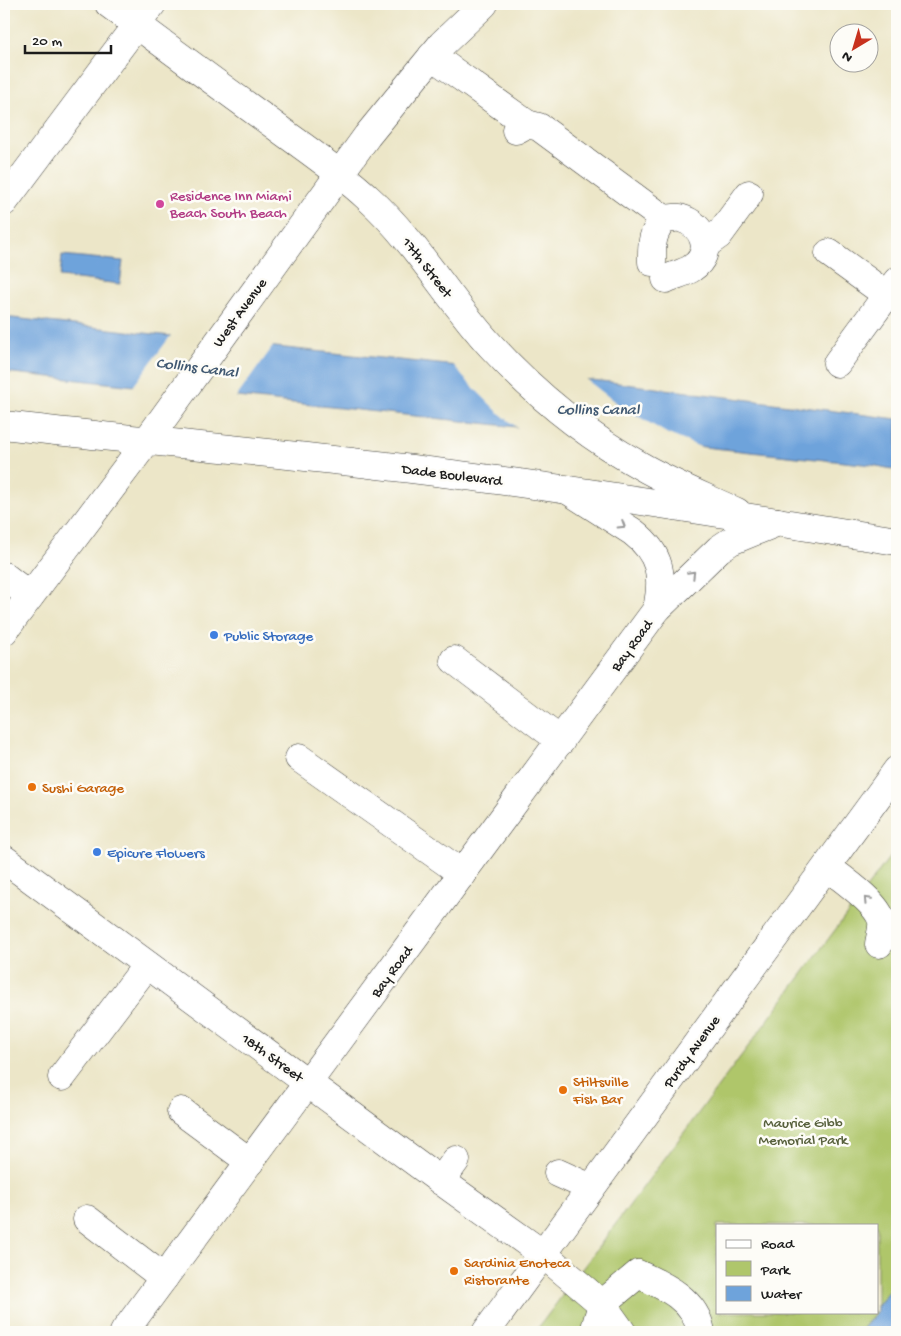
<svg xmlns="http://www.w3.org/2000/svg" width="901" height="1336" font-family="'Gochi Hand',sans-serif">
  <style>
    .green { fill: #afc66b; stroke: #667144 }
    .water { fill: #6ea3db; stroke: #45607c }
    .pier { fill: #ece6c8 }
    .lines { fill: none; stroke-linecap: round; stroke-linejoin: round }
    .minor-casing { stroke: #3b3a36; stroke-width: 29 }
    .major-casing { stroke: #3b3a36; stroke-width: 29 }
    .minor { stroke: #fff; stroke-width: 28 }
    .major { stroke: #fff; stroke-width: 28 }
    .oneway { stroke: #999 }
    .hotel-dot { fill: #d1479c; stroke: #fdfcf7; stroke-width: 2 }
    .shop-dot { fill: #3f7fe0; stroke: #fdfcf7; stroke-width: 2 }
    .food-dot { fill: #e8710a; stroke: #fdfcf7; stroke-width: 2 }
    .labels { text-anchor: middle; stroke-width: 5; stroke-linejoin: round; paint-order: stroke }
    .hotel-label { font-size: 15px; fill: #b23c85; stroke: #fdfcf7; text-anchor: start }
    .street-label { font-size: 15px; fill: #1c1c1c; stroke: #fdfcf7 }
    .shop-label { font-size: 15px; fill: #366cbe; stroke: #fdfcf7; text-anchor: start }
    .food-label { font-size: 15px; fill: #c56008; stroke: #fdfcf7; text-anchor: start }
    .park-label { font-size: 15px; fill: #57603c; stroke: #fdfcf7 }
    .water-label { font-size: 16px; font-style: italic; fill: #415972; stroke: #fdfcf7 }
  </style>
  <rect width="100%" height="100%" fill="#fdfcf7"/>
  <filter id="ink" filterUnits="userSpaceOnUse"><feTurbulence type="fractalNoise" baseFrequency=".02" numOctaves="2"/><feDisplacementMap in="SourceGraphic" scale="10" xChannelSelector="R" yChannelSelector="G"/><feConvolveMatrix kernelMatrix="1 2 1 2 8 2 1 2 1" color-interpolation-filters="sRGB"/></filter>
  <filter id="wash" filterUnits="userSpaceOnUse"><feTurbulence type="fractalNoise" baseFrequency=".0096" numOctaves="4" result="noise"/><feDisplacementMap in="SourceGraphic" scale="20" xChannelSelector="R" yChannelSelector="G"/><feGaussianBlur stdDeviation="1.12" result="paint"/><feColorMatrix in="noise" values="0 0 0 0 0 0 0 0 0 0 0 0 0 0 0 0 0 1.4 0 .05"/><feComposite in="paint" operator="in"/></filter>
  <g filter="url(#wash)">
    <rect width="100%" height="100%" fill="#ece6c8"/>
    <path class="green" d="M 897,847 L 897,1281 L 877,1307 L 877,1225 L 717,1225 L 717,1312 L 876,1312 L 860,1332 L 535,1332 Z"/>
    <g class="water">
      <path d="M 62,255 L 123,261 L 120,284 L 60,277 Z"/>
      <path d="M 4,317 L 171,336 L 610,382 L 897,419 L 897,470 L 872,465 L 4,372 Z"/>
      <path d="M 897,1281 L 897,1332 L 860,1332 L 877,1312 L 877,1307 Z"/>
    </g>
    <g class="pier">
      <path d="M 172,334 L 274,345 L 235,399 L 132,388 Z"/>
      <path d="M 452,363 L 583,377 L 619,405 L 668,434 L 708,450 L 520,430 L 498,412 L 463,377 Z"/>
    </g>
  </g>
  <g filter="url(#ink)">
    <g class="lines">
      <g class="minor-casing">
        <g id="minor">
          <path d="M 109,4 C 163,44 217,84 271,123 C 303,147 338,170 368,198 C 416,241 448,299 491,346 C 534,393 585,435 641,466 C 672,484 705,497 737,512"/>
          <path d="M 432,56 L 527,124"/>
          <path d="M 516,130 L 527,124 L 539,127 L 664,219"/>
          <path d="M 4,202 L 152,4"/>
          <path d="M 705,245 L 719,235 L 749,194"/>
          <path d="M 829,253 L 887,295"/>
          <path d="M 652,262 C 652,243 651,235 664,219 C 669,219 675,217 680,218 C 704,224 715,253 692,268 C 685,273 674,275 666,279"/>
          <path d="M 837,363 L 897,281"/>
          <path d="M 566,489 L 633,532 C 661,554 664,576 657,609"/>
          <path d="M 4,576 L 30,596"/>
          <path d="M 4,631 L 146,442 L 367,136 L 442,44 L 484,4"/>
          <path d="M 454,660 L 561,741"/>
          <path d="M 299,758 L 463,874"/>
          <path d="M 4,859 L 441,1181 L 543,1254 L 602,1304 L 622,1332"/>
          <path d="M 827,867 C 841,878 877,902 882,921 C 883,928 880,937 879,944"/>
          <path d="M 62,1077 L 147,965"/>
          <path d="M 181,1111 L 250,1162"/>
          <path d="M 558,1173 L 591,1188"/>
          <path d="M 441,1181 L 456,1160"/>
          <path d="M 87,1219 L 164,1278"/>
          <path d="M 124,1332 L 657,609 L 719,549 L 731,541 L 778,522"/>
          <path d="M 486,1332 L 897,770"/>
          <path d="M 594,1332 L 602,1304 L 638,1274 C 665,1286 696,1300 701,1332"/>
        </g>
      </g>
      <g class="major-casing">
        <path id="major" d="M 4,425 C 128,440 253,450 378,465 C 552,485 724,514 897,541"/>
      </g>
      <use href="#minor" class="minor"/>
      <use href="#major" class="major"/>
    </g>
    <defs><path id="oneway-chevron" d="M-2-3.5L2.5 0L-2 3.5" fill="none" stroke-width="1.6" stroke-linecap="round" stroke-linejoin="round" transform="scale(1.25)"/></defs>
    <g class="oneway">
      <use href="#oneway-chevron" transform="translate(622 525) rotate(32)"/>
      <use href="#oneway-chevron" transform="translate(692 574) rotate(-45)"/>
      <use href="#oneway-chevron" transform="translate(867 900) rotate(-133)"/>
    </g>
  </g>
  <circle class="hotel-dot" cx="160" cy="204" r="5"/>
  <g class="shop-dot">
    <circle cx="214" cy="635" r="5"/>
    <circle cx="97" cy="852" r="5"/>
  </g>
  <g class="food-dot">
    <circle cx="32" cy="787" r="5"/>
    <circle cx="563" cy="1090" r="5"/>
    <circle cx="454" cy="1271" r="5"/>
  </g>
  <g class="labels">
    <g class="hotel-label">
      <text x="170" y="200">Residence Inn Miami<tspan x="170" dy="17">Beach South Beach</tspan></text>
    </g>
    <g class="street-label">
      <text transform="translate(428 267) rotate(52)" y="5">17th Street</text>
      <text transform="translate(239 312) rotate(-54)" y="5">West Avenue</text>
      <text transform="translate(452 474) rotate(7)" y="5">Dade Boulevard</text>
      <text transform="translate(631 645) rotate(-54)" y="5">Bay Road</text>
      <text transform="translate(391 971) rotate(-54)" y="5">Bay Road</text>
      <text transform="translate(691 1051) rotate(-54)" y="5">Purdy Avenue</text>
      <text transform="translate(273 1057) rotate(36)" y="5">18th Street</text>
    </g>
    <g class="shop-label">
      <text x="224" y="640">Public Storage</text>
      <text x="107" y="857">Epicure Flowers</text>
    </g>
    <g class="food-label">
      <text x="42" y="792">Sushi Garage</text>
      <text x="573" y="1086">Stiltsville<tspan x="573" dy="17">Fish Bar</tspan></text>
      <text x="464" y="1267">Sardinia Enoteca<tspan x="464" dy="17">Ristorante</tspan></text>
    </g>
    <g class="park-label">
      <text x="803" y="1127">Maurice Gibb<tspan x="803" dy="17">Memorial Park</tspan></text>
    </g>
    <g class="water-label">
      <text transform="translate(197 366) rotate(7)" y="6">Collins Canal</text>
      <text x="598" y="414">Collins Canal</text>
    </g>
  </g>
  <rect width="901" height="1336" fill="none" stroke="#fdfcf7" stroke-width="20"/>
  <rect x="716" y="1224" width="162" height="90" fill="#fdfcf7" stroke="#a3a29f"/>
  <rect x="726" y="1240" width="25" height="8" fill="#ffffff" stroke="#a3a29f"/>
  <text x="761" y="1248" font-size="15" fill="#1c1c1c">Road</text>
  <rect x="726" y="1261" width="25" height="15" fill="#afc66b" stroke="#a3a29f"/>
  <text x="761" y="1274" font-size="15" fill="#1c1c1c">Park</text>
  <rect x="726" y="1286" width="25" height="15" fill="#6ea3db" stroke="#a3a29f"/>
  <text x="761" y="1298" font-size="15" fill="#1c1c1c">Water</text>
  <g transform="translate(854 48) rotate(218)"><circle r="24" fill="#fdfcf7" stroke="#a3a29f"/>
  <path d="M0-4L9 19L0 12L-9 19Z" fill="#c8321e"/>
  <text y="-8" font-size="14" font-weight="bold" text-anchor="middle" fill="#1c1c1c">N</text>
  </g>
  <path d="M25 45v8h86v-8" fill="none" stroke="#1c1c1c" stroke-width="2.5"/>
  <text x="32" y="45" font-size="15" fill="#1c1c1c" stroke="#fdfcf7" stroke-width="4" paint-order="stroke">20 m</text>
</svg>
